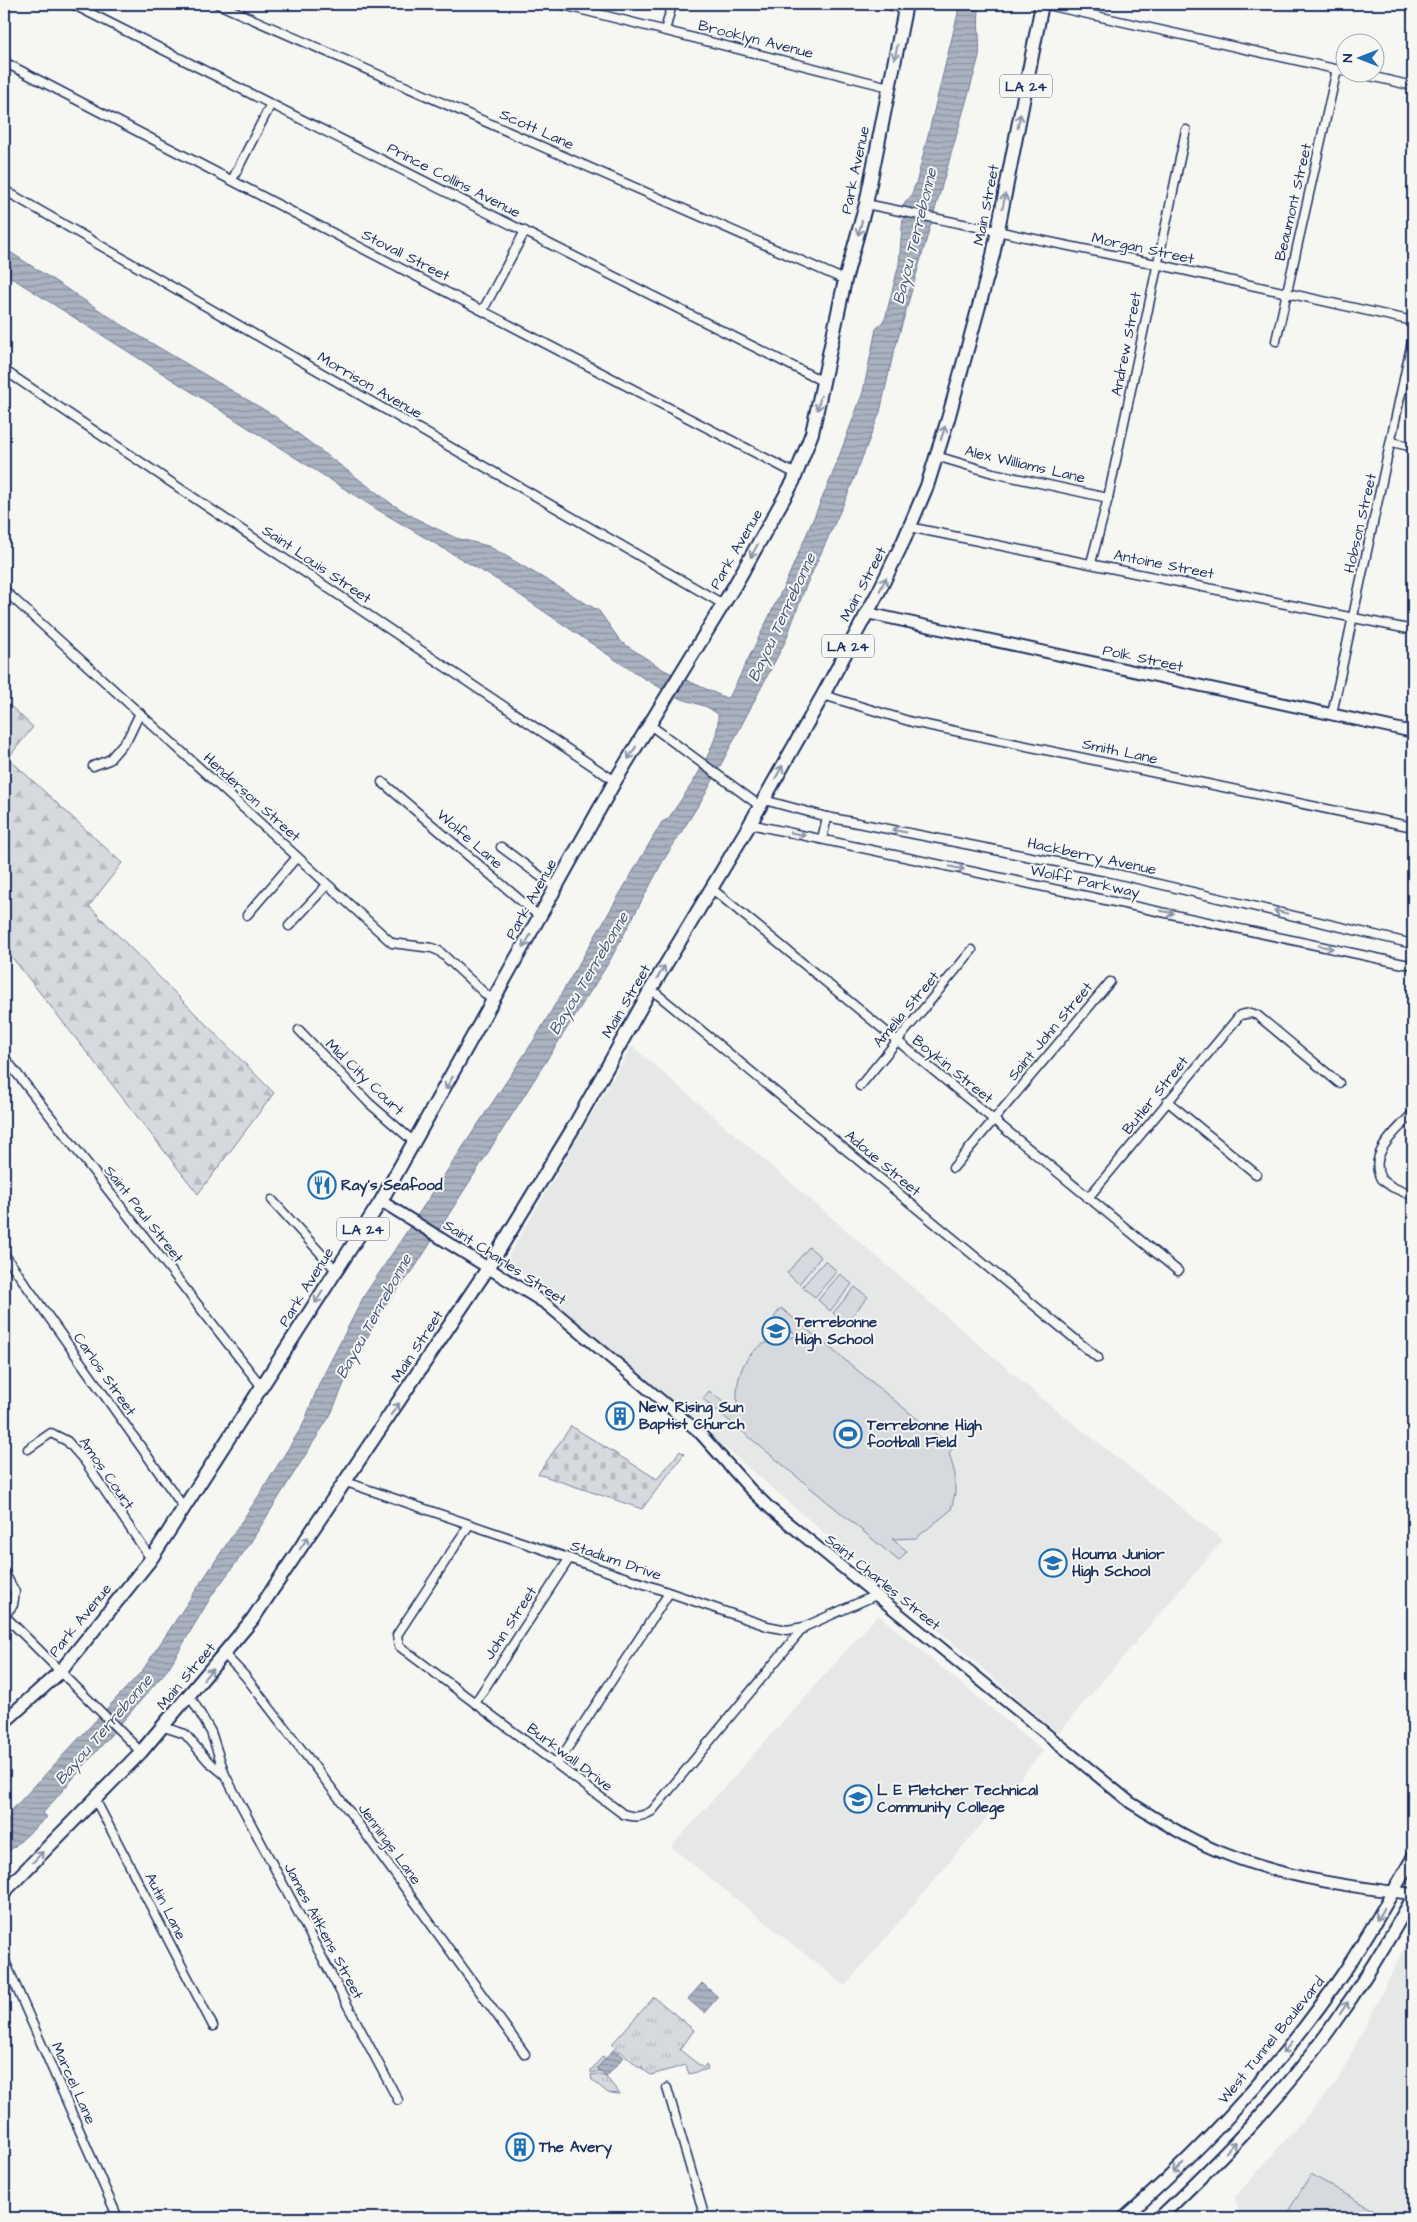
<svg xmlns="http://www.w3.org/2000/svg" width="1417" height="2222" font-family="'Architects Daughter',sans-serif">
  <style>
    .built { fill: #e6e7e7 }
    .grass { fill: url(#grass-tufts); stroke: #78849e }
    .forest { fill: url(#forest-firs); stroke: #78849e }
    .cemetery { fill: url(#cemetery-stones); stroke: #78849e }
    .pitch { fill: #d6d9dd; stroke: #78849e }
    .water { fill: url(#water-rules); stroke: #717e99 }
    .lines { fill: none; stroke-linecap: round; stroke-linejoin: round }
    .minor-casing { stroke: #1b2f5e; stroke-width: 11 }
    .tertiary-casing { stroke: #1b2f5e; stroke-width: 14 }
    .secondary-casing { stroke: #1b2f5e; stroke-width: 15 }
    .primary-casing { stroke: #1b2f5e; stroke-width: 16 }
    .minor { stroke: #f6f6f2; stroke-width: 8 }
    .tertiary { stroke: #f6f6f2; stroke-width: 10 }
    .secondary { stroke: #f6f6f2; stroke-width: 11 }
    .primary { stroke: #f6f6f2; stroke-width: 12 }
    .oneway { stroke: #8892a8 }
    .labels { text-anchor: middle; stroke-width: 4; stroke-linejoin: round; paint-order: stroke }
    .shield { fill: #f6f6f2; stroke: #5d6b8a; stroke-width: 1 }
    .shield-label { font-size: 14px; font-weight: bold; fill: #1b2f5e }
    .street-label { font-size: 15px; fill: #1b2f5e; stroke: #f6f6f2 }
    .poi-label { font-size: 15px; font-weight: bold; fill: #1b2f5e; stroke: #f6f6f2; text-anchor: start }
    .water-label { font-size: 16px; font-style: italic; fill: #46567b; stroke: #f6f6f2 }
  </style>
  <defs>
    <pattern id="grass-tufts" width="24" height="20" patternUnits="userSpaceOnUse" patternTransform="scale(1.25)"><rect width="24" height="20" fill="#d6d9dd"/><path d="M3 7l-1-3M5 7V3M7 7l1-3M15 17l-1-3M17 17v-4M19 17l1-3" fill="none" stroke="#b7bbc0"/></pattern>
    <pattern id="forest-firs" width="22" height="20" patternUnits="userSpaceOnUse" patternTransform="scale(1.25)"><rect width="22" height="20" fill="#d6d9dd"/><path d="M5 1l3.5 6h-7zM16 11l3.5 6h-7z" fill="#b7bbc0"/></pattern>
    <pattern id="cemetery-stones" width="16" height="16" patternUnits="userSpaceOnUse" patternTransform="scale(1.25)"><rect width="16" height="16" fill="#d6d9dd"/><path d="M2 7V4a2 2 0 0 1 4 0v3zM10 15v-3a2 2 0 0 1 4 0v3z" fill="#b7bbc0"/></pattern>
    <pattern id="water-rules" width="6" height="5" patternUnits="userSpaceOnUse" patternTransform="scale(1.25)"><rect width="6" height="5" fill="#abb2c0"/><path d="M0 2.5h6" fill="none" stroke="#8a919f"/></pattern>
  </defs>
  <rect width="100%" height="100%" fill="#f6f6f2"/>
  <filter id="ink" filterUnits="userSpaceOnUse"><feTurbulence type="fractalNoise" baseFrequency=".02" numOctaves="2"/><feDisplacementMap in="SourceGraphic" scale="10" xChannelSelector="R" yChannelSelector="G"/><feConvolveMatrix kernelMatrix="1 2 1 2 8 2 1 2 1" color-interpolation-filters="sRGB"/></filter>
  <g filter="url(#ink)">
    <g class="built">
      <path d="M 632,1046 L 1046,1402 L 1223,1540 L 1058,1733 L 506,1260 Z"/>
      <path d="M 878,1615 L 1043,1751 L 845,1986 L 671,1847 Z"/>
      <path d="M 1413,1931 L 1413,2218 L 1240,2218 L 1235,2197 L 1337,2082 Z"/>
    </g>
    <g class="grass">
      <path d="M 654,1997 L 694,2030 L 680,2050 L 703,2068 L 706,2064 L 708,2069 L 689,2074 L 686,2065 L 651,2075 L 642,2069 L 643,2066 L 640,2068 L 612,2044 Z"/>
      <path d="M 603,2056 L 606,2059 L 597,2068 L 600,2071 L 591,2073 L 591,2070 Z"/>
      <path d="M 598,2074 L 606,2077 L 620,2094 L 608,2093 L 592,2080 L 591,2075 Z"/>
    </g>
    <path class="forest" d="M 4,700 L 33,727 L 8,758 L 122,863 L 89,906 L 274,1093 L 198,1194 L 4,947 Z"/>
    <path class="cemetery" d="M 571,1426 L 657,1479 L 680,1451 L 684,1454 L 642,1509 L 538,1474 Z"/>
    <g class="pitch">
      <path d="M 809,1247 L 821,1257 L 799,1284 L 787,1273 Z"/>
      <path d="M 825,1261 L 837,1271 L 815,1297 L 802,1287 Z"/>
      <path d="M 840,1274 L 852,1284 L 830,1311 L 818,1300 Z"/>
      <path d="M 855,1287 L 868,1297 L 845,1324 L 833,1313 Z"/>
      <path d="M 781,1308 L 953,1448 L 949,1453 L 955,1474 L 955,1493 L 951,1510 L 916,1538 L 892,1539 L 907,1551 L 899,1561 L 703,1399 L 709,1391 L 738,1414 C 735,1392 737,1365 756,1349 C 767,1339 785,1339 798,1336 L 774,1317 Z"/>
      <path d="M 1311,2174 L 1386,2218 L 1284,2218 Z"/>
    </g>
    <g class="water">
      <path d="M 957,4 L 980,4 C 976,25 981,37 979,57 L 892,359 L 880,412 L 848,494 L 805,588 L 785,642 L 706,793 L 663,861 L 609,962 L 414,1269 L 382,1309 L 346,1379 L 331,1414 L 247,1548 L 212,1595 L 168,1669 L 43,1813 L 47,1817 L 4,1856 L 4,1824 L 9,1818 L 11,1811 L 142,1671 L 258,1497 L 303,1425 L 320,1382 L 364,1296 L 536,1037 L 662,822 L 668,819 C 686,792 721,747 718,714 L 707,707 L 676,697 L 635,673 L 499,581 L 378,510 L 4,273 L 4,248 L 136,334 L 273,415 L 392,504 L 417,519 L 456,538 L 488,546 L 499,552 L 599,611 L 621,642 L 664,670 L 726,698 L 730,696 L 786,582 L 831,478 L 863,392 L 876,329 L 885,319 L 899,264 L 904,204 L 911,196 L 917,180 L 958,13 Z"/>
      <path d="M 702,1983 L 718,1997 L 704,2013 L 688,1999 Z"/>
      <path d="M 614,2049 L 624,2057 L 606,2077 L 597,2068 Z"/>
    </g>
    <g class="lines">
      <g class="minor-casing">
        <g id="minor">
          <path d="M 72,4 L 824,382"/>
          <path d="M 218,4 L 845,280"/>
          <path d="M 559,4 L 889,87"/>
          <path d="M 885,4 L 905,9"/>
          <path d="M 1043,4 L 1344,71"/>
          <path d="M 4,8 L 6,4"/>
          <path d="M 665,31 L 672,4"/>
          <path d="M 4,62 L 796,474"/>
          <path d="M 1353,72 L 1413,86"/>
          <path d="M 232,180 L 271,104"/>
          <path d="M 4,190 L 723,604"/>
          <path d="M 866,204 L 1156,264 L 1413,321"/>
          <path d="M 483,310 L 525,231"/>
          <path d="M 1276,341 L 1337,69"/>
          <path d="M 4,370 L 615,781"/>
          <path d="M 1392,442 L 1413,447"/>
          <path d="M 936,456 L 993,473 L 1108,498"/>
          <path d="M 909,527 L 1413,630"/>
          <path d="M 1091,563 L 1108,498 L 1186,130"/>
          <path d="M 4,590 L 392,943 L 432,948 L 439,951 L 493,1001"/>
          <path d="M 823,695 L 912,722 L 1413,827"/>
          <path d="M 1332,714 L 1413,337"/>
          <path d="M 650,725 L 760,806"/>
          <path d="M 93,766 L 109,760 L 128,738 L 140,713"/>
          <path d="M 382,782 L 540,917"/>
          <path d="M 764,800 L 827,817 L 1108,872 L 1413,944"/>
          <path d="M 750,824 L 1404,964 L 1413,964"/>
          <path d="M 822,839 L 827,817"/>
          <path d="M 501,847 L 556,888"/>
          <path d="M 711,888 L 1178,1271"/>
          <path d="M 247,915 L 297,857"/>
          <path d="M 289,926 L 327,885"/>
          <path d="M 651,989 L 1098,1358"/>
          <path d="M 299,1030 L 369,1103 L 414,1142"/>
          <path d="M 4,1057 L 262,1387"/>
          <path d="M 860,1086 L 972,950"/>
          <path d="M 1167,1101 L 1256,1174"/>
          <path d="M 1413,1113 C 1397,1131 1367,1153 1381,1179 L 1392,1187 L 1413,1196"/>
          <path d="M 953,1168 L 1110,982"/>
          <path d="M 1088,1198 L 1240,1015 L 1251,1013 L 1257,1015 L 1339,1083"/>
          <path d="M 272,1200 L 336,1270"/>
          <path d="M 4,1254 L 185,1509"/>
          <path d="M 28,1449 L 51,1433 L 67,1441 L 84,1460 L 151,1559"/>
          <path d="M 346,1482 L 767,1626 L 787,1630 L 804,1627 L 876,1595"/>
          <path d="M 469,1525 L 397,1635 L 399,1646 L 623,1814 C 634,1818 642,1817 652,1811 L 804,1627"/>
          <path d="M 4,1572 L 15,1592 L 13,1605 L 4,1616"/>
          <path d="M 5,1616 L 141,1752"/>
          <path d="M 225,1655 L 245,1676 L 352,1815 L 525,2054"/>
          <path d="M 190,1696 L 211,1732 L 225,1775 L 398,2100"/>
          <path d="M 475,1703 L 569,1559"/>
          <path d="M 164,1727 L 185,1734 L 208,1761 L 225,1775"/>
          <path d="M 557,1764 L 669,1593"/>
          <path d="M 95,1799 L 213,2026"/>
          <path d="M 4,1959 L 118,2218"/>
          <path d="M 667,2088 L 705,2218"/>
        </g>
      </g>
      <g class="tertiary-casing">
        <g id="tertiary">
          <path d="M 867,613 L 1413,732"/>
          <path d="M 381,1201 L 546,1304 L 699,1432 L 750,1489 L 772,1510 L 1131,1803 C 1162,1822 1193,1842 1228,1855 C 1287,1878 1351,1887 1413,1894"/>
        </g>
      </g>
      <g class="secondary-casing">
        <g id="secondary">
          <path d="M 1124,2218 C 1206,2146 1281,2065 1342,1975 C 1368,1937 1390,1897 1413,1857"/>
          <path d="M 1159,2218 C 1220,2160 1281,2098 1330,2029 C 1360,1987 1388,1942 1413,1897"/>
        </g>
      </g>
      <g class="primary-casing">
        <g id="primary">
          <path d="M 4,1722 L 60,1672 L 151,1559 L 381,1201 L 615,781 L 735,585 L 793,482 L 812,433 L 845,280 L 866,204 L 906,4"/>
          <path d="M 4,1892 L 141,1752 L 252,1620 L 488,1268 L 572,1130 L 651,989 L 750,824 L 823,695 L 879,591 L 904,540 L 927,486 L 948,419 L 993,255 L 1042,4"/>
        </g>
      </g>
      <use href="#minor" class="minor"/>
      <use href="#tertiary" class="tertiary"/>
      <use href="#secondary" class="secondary"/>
      <use href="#primary" class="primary"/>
    </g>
    <defs><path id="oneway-shaft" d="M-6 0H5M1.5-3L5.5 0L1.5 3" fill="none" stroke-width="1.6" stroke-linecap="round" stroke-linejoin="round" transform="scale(1.25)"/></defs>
    <g class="oneway">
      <use href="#oneway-shaft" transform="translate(896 52) rotate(102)"/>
      <use href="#oneway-shaft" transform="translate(1019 121) rotate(-79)"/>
      <use href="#oneway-shaft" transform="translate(1004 201) rotate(-79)"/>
      <use href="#oneway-shaft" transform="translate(860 228) rotate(105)"/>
      <use href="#oneway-shaft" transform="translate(819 403) rotate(103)"/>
      <use href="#oneway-shaft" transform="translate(943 433) rotate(-72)"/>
      <use href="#oneway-shaft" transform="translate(754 551) rotate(119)"/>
      <use href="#oneway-shaft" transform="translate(883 584) rotate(-64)"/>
      <use href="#oneway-shaft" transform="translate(632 753) rotate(122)"/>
      <use href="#oneway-shaft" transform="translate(779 772) rotate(-61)"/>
      <use href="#oneway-shaft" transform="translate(899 831) rotate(-169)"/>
      <use href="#oneway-shaft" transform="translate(798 834) rotate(12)"/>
      <use href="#oneway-shaft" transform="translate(957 868) rotate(12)"/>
      <use href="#oneway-shaft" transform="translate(1167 912) rotate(12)"/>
      <use href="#oneway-shaft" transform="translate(1281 912) rotate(-167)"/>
      <use href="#oneway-shaft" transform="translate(527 941) rotate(119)"/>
      <use href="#oneway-shaft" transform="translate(1326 947) rotate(12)"/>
      <use href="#oneway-shaft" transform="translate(661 972) rotate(-59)"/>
      <use href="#oneway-shaft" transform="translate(449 1083) rotate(120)"/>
      <use href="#oneway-shaft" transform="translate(319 1297) rotate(122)"/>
      <use href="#oneway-shaft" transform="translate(395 1409) rotate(-55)"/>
      <use href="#oneway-shaft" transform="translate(304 1543) rotate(-56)"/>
      <use href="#oneway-shaft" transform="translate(208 1674) rotate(-50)"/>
      <use href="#oneway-shaft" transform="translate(38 1857) rotate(-46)"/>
      <use href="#oneway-shaft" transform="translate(1380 1914) rotate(120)"/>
      <use href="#oneway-shaft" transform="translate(1344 2008) rotate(-57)"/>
      <use href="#oneway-shaft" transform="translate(1287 2048) rotate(129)"/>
      <use href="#oneway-shaft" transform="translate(1231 2147) rotate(-46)"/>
      <use href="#oneway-shaft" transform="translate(1178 2168) rotate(136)"/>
    </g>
  </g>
  <defs>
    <g id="restaurant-ring" transform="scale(1.4375)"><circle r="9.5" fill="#f6f6f2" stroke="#1f6fb2" stroke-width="1.5"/><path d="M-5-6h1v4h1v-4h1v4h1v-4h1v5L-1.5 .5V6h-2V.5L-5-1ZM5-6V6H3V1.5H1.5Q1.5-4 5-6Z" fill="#1f6fb2"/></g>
    <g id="school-ring" transform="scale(1.4375)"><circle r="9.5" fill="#f6f6f2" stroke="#1f6fb2" stroke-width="1.5"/><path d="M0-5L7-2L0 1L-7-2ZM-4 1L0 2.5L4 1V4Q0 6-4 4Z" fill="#1f6fb2"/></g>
    <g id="building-ring" transform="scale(1.4375)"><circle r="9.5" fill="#f6f6f2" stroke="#1f6fb2" stroke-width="1.5"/><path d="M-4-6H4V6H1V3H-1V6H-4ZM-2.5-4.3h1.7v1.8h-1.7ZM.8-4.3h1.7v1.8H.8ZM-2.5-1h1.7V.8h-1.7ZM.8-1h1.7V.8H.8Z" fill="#1f6fb2"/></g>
    <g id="stadium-ring" transform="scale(1.4375)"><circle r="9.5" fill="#f6f6f2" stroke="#1f6fb2" stroke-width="1.5"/><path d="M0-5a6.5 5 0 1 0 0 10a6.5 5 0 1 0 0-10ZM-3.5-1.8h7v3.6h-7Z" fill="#1f6fb2"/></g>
    <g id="university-ring" transform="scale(1.4375)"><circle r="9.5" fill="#f6f6f2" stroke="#1f6fb2" stroke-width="1.5"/><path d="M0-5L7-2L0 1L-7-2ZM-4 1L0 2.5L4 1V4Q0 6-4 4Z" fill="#1f6fb2"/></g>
  </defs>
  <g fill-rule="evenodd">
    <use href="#restaurant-ring" x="322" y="1185"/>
    <use href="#school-ring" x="776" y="1331"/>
    <use href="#building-ring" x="620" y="1416"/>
    <use href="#stadium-ring" x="848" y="1434"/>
    <use href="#school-ring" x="1053" y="1563"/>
    <use href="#university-ring" x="858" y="1799"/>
    <use href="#building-ring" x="520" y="2147"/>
  </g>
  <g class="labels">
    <g class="shield">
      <rect x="1000" y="74.5" width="52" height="23" rx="4"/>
      <rect x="822" y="634.5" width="52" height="23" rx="4"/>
      <rect x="337" y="1217.5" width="52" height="23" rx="4"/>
    </g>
    <g class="shield-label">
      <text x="1026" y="91">LA 24</text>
      <text x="848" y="651">LA 24</text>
      <text x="363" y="1234">LA 24</text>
    </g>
    <g class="street-label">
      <text transform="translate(756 39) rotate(14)" y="5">Brooklyn Avenue</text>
      <text transform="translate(537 129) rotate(24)" y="5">Scott Lane</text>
      <text transform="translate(855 170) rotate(-78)" y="5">Park Avenue</text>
      <text transform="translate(454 180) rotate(27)" y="5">Prince Collins Avenue</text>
      <text transform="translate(1293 202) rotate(-77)" y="5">Beaumont Street</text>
      <text transform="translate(986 205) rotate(-79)" y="5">Main Street</text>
      <text transform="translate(1143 248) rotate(12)" y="5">Morgan Street</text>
      <text transform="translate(406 255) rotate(27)" y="5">Stovall Street</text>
      <text transform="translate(1126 344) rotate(-79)" y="5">Andrew Street</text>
      <text transform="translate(370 385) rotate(30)" y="5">Morrison Avenue</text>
      <text transform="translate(1025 464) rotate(13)" y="5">Alex Williams Lane</text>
      <text transform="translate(1360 523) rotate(-77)" y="5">Hobson Street</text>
      <text transform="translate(736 549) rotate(-60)" y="5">Park Avenue</text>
      <text transform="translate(317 564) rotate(34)" y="5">Saint Louis Street</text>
      <text transform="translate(1164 564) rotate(11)" y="5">Antoine Street</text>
      <text transform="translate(863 584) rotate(-62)" y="5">Main Street</text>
      <text transform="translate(1143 658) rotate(12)" y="5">Polk Street</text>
      <text transform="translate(1120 751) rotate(12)" y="5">Smith Lane</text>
      <text transform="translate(252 797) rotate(42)" y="5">Henderson Street</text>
      <text transform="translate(470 839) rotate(41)" y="5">Wolfe Lane</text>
      <text transform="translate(1092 856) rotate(12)" y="5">Hackberry Avenue</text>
      <text transform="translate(1085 881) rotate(12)" y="5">Wolff Parkway</text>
      <text transform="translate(531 899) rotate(-61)" y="5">Park Avenue</text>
      <text transform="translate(626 1001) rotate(-60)" y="5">Main Street</text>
      <text transform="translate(906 1009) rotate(-50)" y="5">Amelia Street</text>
      <text transform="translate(1050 1031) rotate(-50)" y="5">Saint John Street</text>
      <text transform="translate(953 1069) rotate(39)" y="5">Boykin Street</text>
      <text transform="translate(365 1077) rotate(44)" y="5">Mid City Court</text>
      <text transform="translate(1155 1095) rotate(-51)" y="5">Butler Street</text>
      <text transform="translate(883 1163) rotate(40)" y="5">Adoue Street</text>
      <text transform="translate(144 1214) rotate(52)" y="5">Saint Paul Street</text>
      <text transform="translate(505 1262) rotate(33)" y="5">Saint Charles Street</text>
      <text transform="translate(306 1287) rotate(-58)" y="5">Park Avenue</text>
      <text transform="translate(417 1346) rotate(-57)" y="5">Main Street</text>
      <text transform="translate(105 1374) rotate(55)" y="5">Carlos Street</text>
      <text transform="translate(107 1473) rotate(55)" y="5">Amos Court</text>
      <text transform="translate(616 1560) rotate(19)" y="5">Stadium Drive</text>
      <text transform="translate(883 1582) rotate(39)" y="5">Saint Charles Street</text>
      <text transform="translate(80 1620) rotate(-51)" y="5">Park Avenue</text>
      <text transform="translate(510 1623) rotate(-57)" y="5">John Street</text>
      <text transform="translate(186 1676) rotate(-50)" y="5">Main Street</text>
      <text transform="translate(570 1757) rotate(37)" y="5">Burkwall Drive</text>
      <text transform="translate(390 1844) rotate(54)" y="5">Jennings Lane</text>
      <text transform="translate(166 1906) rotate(63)" y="5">Autin Lane</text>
      <text transform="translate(324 1931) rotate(62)" y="5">James Aitkens Street</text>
      <text transform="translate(1271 2040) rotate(-51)" y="5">West Tunnel Boulevard</text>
      <text transform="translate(74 2083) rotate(66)" y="5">Marcel Lane</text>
    </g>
    <g class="poi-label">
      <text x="341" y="1190">Ray's Seafood</text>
      <text x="795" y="1327">Terrebonne<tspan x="795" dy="17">High School</tspan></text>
      <text x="639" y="1412">New Rising Sun<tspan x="639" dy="17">Baptist Church</tspan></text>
      <text x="867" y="1430">Terrebonne High<tspan x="867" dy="17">football Field</tspan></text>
      <text x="1072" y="1559">Houma Junior<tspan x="1072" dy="17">High School</tspan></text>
      <text x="877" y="1795">L E Fletcher Technical<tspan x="877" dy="17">Community College</tspan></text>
      <text x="539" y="2152">The Avery</text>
    </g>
    <g class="water-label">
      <text transform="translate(914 236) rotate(-76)" y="6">Bayou Terrebonne</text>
      <text transform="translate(781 617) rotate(-65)" y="6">Bayou Terrebonne</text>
      <text transform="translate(588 973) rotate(-59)" y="6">Bayou Terrebonne</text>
      <text transform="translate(373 1316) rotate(-61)" y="6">Bayou Terrebonne</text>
      <text transform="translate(103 1729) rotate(-49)" y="6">Bayou Terrebonne</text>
    </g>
  </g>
  <rect width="1417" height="2222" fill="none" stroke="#f6f6f2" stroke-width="20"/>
  <rect x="10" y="10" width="1397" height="2202" fill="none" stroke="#1b2f5e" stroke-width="2" filter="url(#ink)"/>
  <g transform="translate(1360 58) rotate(270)"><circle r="24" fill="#f6f6f2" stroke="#9ea6b7"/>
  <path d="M0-4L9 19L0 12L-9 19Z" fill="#1f6fb2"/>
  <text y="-8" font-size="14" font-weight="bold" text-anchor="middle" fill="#1b2f5e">N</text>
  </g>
</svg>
